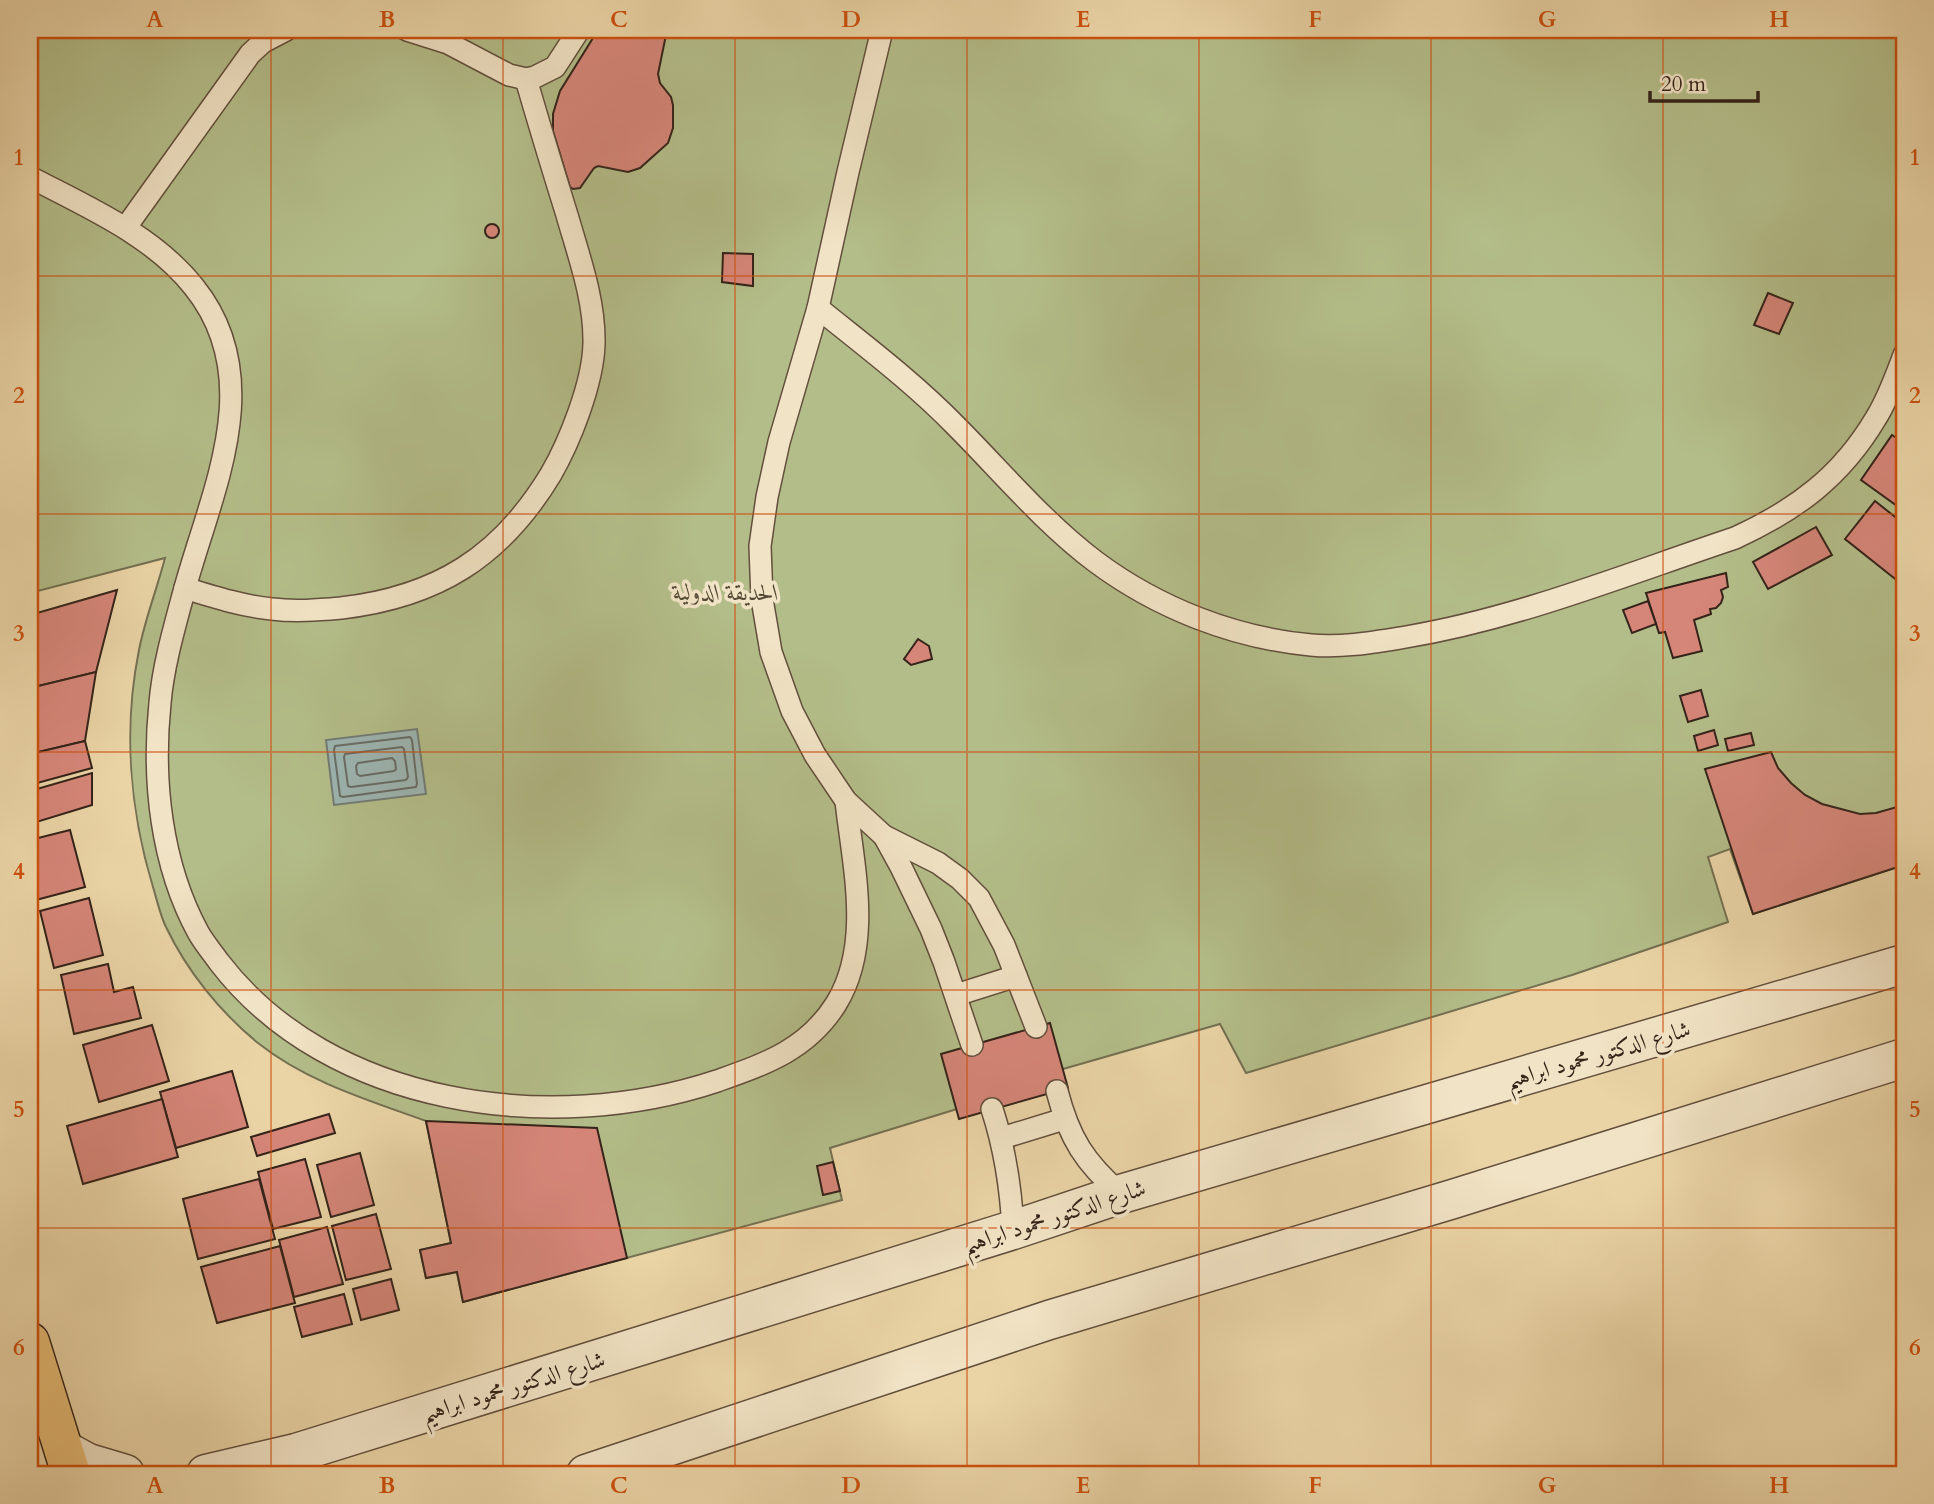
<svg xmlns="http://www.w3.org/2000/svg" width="1934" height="1504" font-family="Cardo,Amiri,serif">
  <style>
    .green { fill: #b3bd89; stroke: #747051; stroke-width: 2 }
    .water { fill: #9cb5b2; stroke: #727b75; stroke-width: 2 }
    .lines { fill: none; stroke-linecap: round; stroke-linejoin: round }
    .shore { stroke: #686c66; stroke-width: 2 }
    .building { fill: #d68679; stroke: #342319; stroke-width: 2 }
    .lane-casing { stroke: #624f3c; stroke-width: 24 }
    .street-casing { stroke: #624f3c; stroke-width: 41 }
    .primary-casing { stroke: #342319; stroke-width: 41 }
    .lane { stroke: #f1e3c5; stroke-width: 21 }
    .street { stroke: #f1e3c5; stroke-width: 38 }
    .primary { stroke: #e5ba73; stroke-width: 38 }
    .grid { fill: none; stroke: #cd510e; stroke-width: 2; stroke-opacity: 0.55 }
    .labels { text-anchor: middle; stroke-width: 7; stroke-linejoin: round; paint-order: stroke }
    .park-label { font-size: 23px; font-style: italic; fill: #544a35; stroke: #f1e3c5 }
    .street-label { font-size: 23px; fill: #342319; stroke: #f1e3c5 }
    .neatline { fill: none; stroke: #cd510e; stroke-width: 2.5 }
    .grid-label { font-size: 23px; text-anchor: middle; font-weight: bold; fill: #cd510e }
  </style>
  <rect width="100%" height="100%" fill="#ead4a6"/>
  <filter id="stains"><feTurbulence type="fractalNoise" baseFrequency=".00286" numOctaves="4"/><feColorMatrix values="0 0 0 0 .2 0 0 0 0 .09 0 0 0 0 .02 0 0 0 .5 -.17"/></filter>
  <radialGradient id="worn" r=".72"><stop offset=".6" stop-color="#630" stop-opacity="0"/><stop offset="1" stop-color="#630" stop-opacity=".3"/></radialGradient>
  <path class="green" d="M 30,30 L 1904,30 L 1904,865 L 1753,914 L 1730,849 L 1708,857 L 1728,922 L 1572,975 L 1246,1073 L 1220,1024 L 1063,1069 L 957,1109 L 830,1148 L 842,1200 L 463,1302 L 457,1272 L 426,1278 L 420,1250 L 451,1243 L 426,1121 C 368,1100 307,1082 258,1043 C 220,1012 187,971 166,927 C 160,915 157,900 153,887 C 130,811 123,729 139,650 C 145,619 157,589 165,558 L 30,593 Z"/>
  <path class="water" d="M 417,729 L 426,794 L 334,805 L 326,740 Z"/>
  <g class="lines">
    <g class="shore">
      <path d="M 410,737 L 412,740 L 417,784 L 416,787 L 343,797 L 340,796 L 334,750 L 335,746 Z"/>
      <path d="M 402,747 L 404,749 L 408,777 L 406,780 L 351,787 L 348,786 L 344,757 L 345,754 Z"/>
      <path d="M 392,758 L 395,761 L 396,769 L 394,771 L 360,776 L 357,774 L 356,766 L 358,763 Z"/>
    </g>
  </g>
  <g class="building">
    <path d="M 598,30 L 667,30 L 658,74 L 660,83 L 671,97 L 673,105 L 673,128 L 668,143 L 640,168 L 628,172 L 598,166 L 594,168 L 580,188 L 573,189 L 570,187 L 553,131 L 553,114 L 560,91 Z"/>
    <circle cx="492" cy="231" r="7"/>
    <path d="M 723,253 L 753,254 L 753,286 L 722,282 Z"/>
    <path d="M 1768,293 L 1793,303 L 1779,334 L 1754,325 Z"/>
    <path d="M 1892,435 L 1904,443 L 1904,511 L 1861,480 Z"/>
    <path d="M 1875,501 L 1904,524 L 1904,586 L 1845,539 Z"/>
    <path d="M 1816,527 L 1832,555 L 1768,589 L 1753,562 Z"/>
    <path d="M 1726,573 L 1728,587 L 1721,590 L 1723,597 L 1721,603 L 1716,608 L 1710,609 L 1711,614 L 1694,620 L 1702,651 L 1673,658 L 1665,632 L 1659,633 L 1646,593 Z"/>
    <path d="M 117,590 L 96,672 L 30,688 L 30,615 Z"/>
    <path d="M 1648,601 L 1656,624 L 1632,633 L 1623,610 Z"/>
    <path d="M 918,639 L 929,646 L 932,659 L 911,665 L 904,659 Z"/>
    <path d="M 96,672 L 85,741 L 30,754 L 30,688 Z"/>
    <path d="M 1701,690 L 1708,716 L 1688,722 L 1680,696 Z"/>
    <path d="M 1714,730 L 1718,745 L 1698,751 L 1694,736 Z"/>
    <path d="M 1751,733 L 1754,745 L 1728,751 L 1725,739 Z"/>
    <path d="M 85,741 L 92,768 L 30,785 L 30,754 Z"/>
    <path d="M 1771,752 L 1778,768 L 1791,783 L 1805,795 L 1822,804 L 1860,814 L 1876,813 L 1904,805 L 1904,865 L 1753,914 L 1705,769 Z"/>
    <path d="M 92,773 L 92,805 L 30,824 L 30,791 Z"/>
    <path d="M 70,830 L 85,887 L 36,900 L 30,873 L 30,840 Z"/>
    <path d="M 89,898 L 103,955 L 54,968 L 40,911 Z"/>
    <path d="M 108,964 L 114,992 L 133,987 L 141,1018 L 74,1034 L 61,975 Z"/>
    <path d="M 1050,1023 L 1068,1088 L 959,1119 L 941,1054 Z"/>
    <path d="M 152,1025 L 169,1081 L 99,1102 L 83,1045 Z"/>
    <path d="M 232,1071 L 248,1127 L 176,1148 L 160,1092 Z"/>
    <path d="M 162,1099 L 178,1157 L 83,1184 L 67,1126 Z"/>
    <path d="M 329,1114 L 335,1133 L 257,1156 L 251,1137 Z"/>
    <path d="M 426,1121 L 597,1128 L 627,1258 L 463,1302 L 457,1272 L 426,1278 L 420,1250 L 451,1243 Z"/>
    <path d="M 360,1153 L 374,1205 L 331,1217 L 317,1165 Z"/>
    <path d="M 305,1159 L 321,1217 L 273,1229 L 258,1172 Z"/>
    <path d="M 833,1162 L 840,1191 L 823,1195 L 817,1166 Z"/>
    <path d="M 259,1179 L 275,1239 L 198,1259 L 183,1199 Z"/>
    <path d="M 376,1214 L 391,1269 L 346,1280 L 332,1226 Z"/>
    <path d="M 327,1227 L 343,1284 L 294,1297 L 279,1240 Z"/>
    <path d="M 280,1246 L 295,1303 L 217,1323 L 201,1267 Z"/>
    <path d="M 391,1279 L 399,1310 L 361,1320 L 353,1289 Z"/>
    <path d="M 344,1294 L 352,1324 L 302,1337 L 294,1307 Z"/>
  </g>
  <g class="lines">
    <g class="lane-casing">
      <g id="lane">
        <path d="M 407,30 L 448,43 L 509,75 L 526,79 L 535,77 L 555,67 L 579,30"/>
        <path d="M 882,30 L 848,172 L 818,308 L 779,442 L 767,497 L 760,546 L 762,599 L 771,652 L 792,711 L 815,755 L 846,801 L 884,836 L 901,867 L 931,929 L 944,962 L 972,1045"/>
        <path d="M 30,177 C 87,207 153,235 194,287 C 268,379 212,490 185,588 C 175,625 163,666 160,703 C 152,780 161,864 198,932 C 204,943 212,952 219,962 C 330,1107 552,1136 717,1081 C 765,1064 807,1050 836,1004 C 873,944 853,866 846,801"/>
        <path d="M 126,227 L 250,54 L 263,42 L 286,30"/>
        <path d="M 818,308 C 865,346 913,382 955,425 C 1001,471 1044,523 1096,562 C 1158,608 1234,638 1311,645 C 1342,648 1375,642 1406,637 C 1519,618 1627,574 1735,538 C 1796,510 1841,477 1876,418 C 1888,399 1896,376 1904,355"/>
        <path d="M 185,588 C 214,597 242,606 272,609 C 295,612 318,610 341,608 C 437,597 501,557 551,474 C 570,441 593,383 594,344 C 595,300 579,257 567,215 C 553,170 539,124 526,79"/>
        <path d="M 884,836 L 938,863 L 960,879 L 979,898 L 1004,945 L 1036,1027"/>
        <path d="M 956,995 L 1016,976"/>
        <path d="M 1057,1091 C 1069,1138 1085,1163 1121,1194"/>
        <path d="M 992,1109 C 1005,1149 1011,1188 1013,1230"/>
        <path d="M 1002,1138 L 1064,1119"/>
      </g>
    </g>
    <g class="street-casing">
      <g id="street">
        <path d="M 64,1450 L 88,1463 L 125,1474"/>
        <path d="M 206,1474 L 296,1453 L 1013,1230 L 1121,1194 L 1904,964"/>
        <path d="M 586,1474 L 1049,1320 L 1453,1199 L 1904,1058"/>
      </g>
    </g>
    <g class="primary-casing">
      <path id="primary" d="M 30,1342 L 71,1474"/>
    </g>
    <use href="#lane" class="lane"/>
    <use href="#street" class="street"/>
    <use href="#primary" class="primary"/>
  </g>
  <path class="grid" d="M 271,30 L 271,1474M 503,30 L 503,1474M 735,30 L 735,1474M 967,30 L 967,1474M 1199,30 L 1199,1474M 1431,30 L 1431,1474M 1663,30 L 1663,1474M 30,276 L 1904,276M 30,514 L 1904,514M 30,752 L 1904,752M 30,990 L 1904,990M 30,1228 L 1904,1228"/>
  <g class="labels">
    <g class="park-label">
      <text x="726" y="600">الحديقة الدولية</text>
    </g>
    <g class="street-label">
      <text transform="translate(1598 1054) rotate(-16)" y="8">شارع الدكتور محمود ابراهيم</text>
      <text transform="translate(1054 1216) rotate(-18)" y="8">شارع الدكتور محمود ابراهيم</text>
      <text transform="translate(513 1386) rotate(-17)" y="8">شارع الدكتور محمود ابراهيم</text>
    </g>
  </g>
  <rect width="1934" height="1504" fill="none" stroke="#ead4a6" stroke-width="77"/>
  <path d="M1650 91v10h108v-10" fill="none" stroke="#342319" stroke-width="3.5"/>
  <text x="1661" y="91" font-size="21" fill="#342319" stroke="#f1e3c5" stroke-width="5" paint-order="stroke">20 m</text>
  <rect x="38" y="38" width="1858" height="1428" class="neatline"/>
  <g class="grid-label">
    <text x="155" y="27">A</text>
    <text x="387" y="27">B</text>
    <text x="619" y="27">C</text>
    <text x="851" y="27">D</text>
    <text x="1083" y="27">E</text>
    <text x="1315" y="27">F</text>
    <text x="1547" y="27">G</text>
    <text x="1779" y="27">H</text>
    <text x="19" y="165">1</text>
    <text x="1915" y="165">1</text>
    <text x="19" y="403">2</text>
    <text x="1915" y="403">2</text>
    <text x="19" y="641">3</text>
    <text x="1915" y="641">3</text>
    <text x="19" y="879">4</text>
    <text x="1915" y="879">4</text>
    <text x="19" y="1117">5</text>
    <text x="1915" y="1117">5</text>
    <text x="19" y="1355">6</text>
    <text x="1915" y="1355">6</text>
    <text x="155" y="1493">A</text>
    <text x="387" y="1493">B</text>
    <text x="619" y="1493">C</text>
    <text x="851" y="1493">D</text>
    <text x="1083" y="1493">E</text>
    <text x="1315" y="1493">F</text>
    <text x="1547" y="1493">G</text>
    <text x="1779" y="1493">H</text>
  </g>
  <rect width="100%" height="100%" filter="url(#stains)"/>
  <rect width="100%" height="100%" fill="url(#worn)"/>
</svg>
